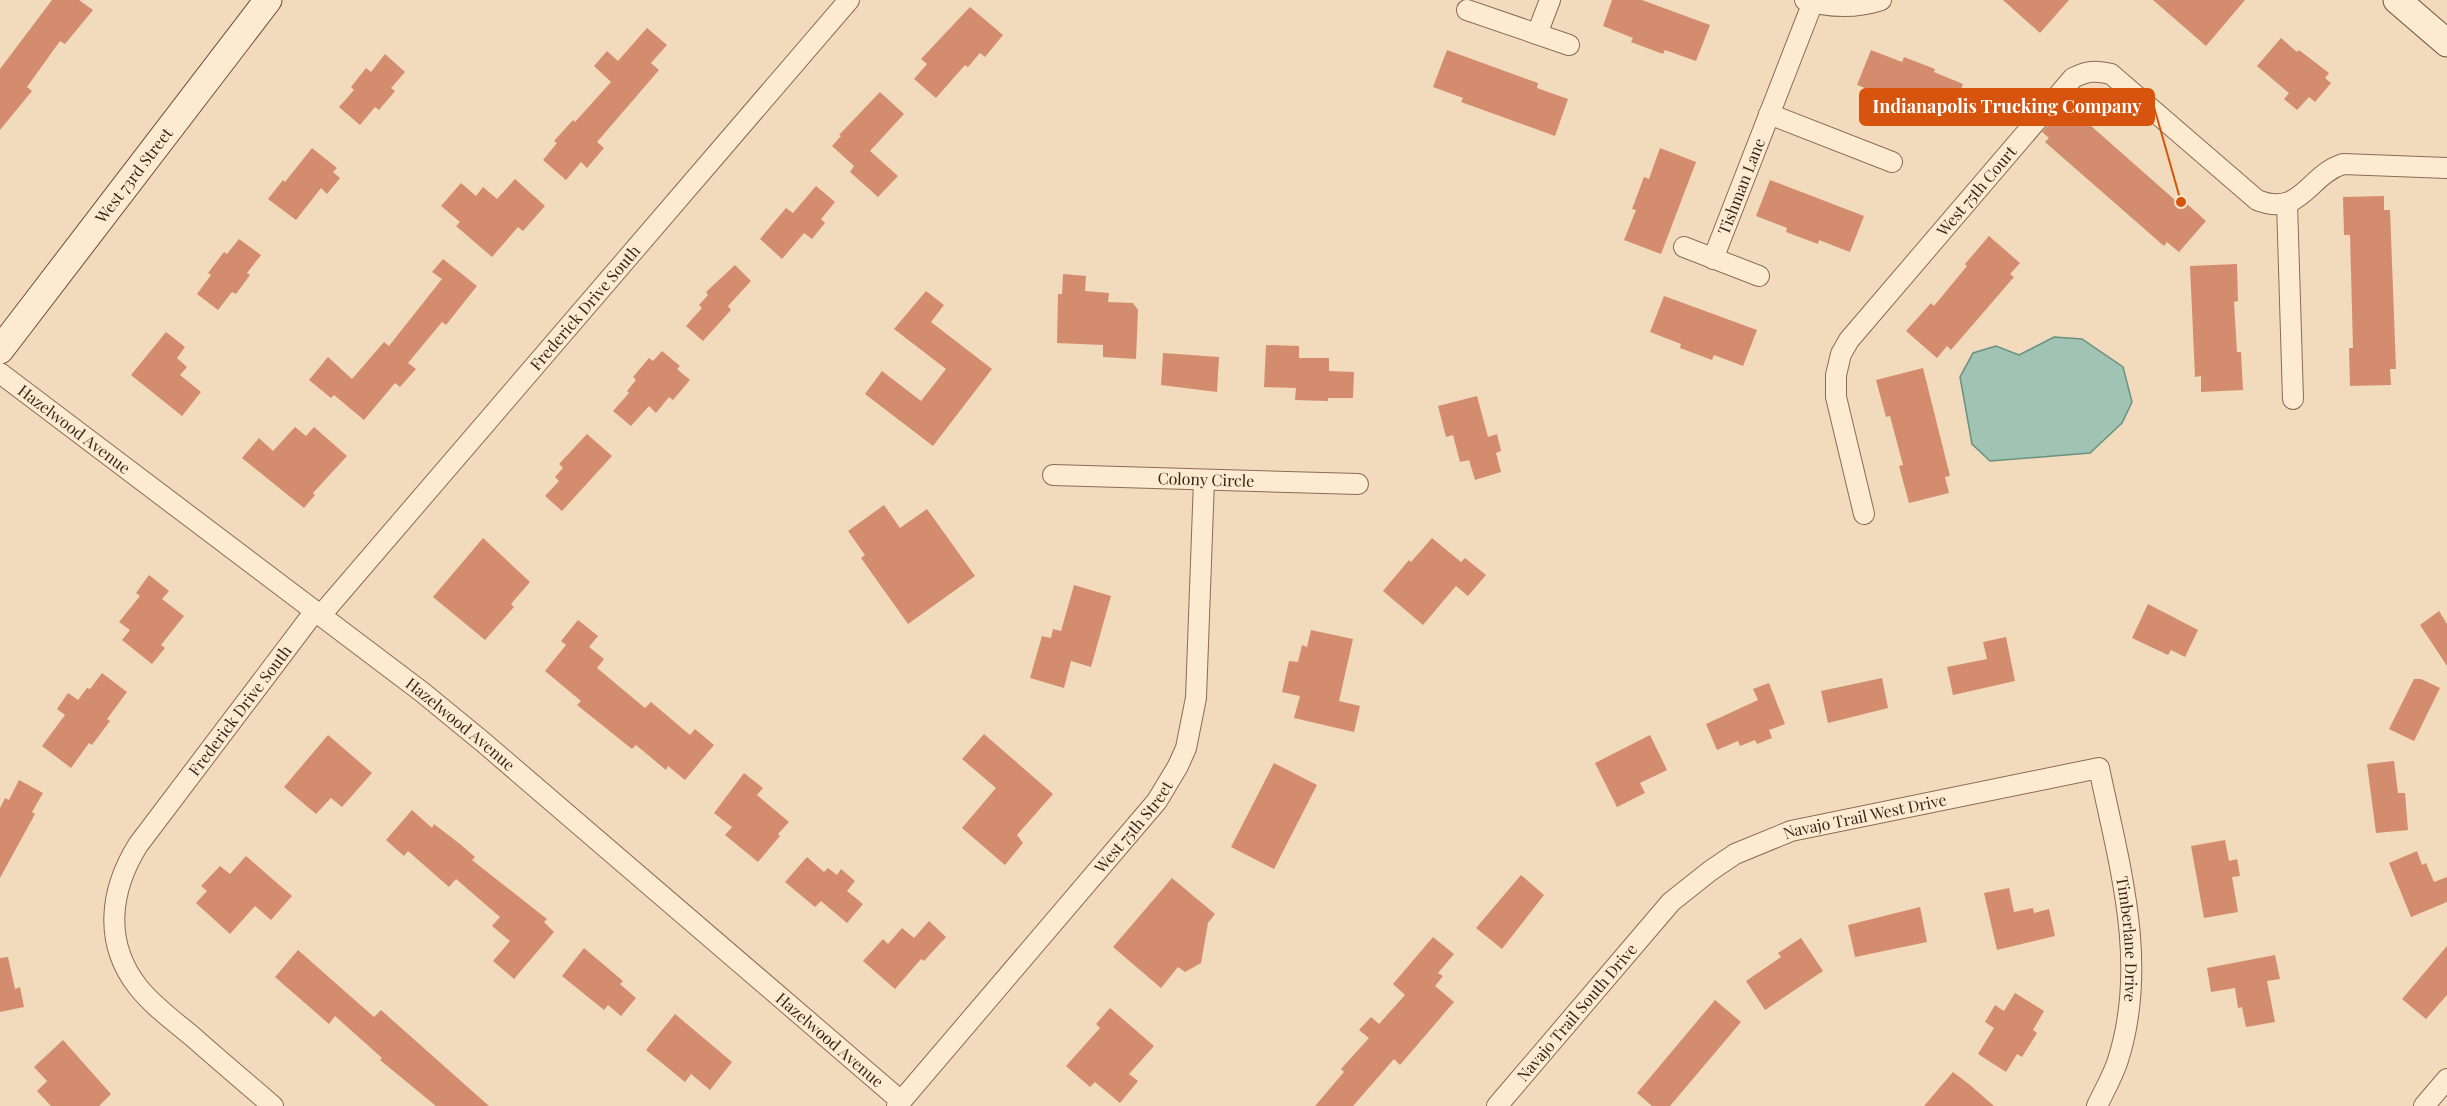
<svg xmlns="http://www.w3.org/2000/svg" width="2447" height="1106" font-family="'Playfair Display',serif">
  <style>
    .water { fill: #a1c3b4; stroke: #689182; stroke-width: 1.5 }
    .building { fill: #d48c6f }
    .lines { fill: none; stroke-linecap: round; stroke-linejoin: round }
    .minor-casing { stroke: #8c6b55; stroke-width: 22 }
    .secondary-casing { stroke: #6d4c38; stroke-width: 29 }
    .minor { stroke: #fcead1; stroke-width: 20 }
    .secondary { stroke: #fcead1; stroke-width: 27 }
    .labels { text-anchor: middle; stroke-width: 6; stroke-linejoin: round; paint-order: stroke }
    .street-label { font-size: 16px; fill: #39261b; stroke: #f9e6ce }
    .leader { fill: none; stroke: #d6540e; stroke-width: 2 }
    .callout-dot { fill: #d6540e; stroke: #f9e6ce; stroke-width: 2 }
    .callout { fill: #d6540e; stroke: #d6540e; stroke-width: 2 }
    .callout-label { font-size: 18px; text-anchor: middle; font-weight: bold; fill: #fff }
  </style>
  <rect width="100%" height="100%" fill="#f2dbbd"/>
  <path class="water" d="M 2054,337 L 2082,339 L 2123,367 L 2132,402 L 2122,423 L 2090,453 L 1990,461 L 1972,444 L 1960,377 L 1973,353 L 1996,346 L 2019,355 Z"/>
  <g class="building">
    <path d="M 52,0 L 79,0 L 93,10 L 65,44 L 60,41 L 27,87 L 32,91 L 0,130 L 0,69 Z"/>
    <path d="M 1612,0 L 1642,0 L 1710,25 L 1696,61 L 1665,50 L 1663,54 L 1631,42 L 1633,38 L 1603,26 Z"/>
    <path d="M 2003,0 L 2069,0 L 2040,33 Z"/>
    <path d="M 2153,0 L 2245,0 L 2206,46 Z"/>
    <path d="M 970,7 L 1003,35 L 985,57 L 980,53 L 968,67 L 965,65 L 936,98 L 914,79 L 927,64 L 921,59 Z"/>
    <path d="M 647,28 L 667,45 L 651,63 L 659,70 L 597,142 L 604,148 L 587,168 L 581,162 L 566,180 L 543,160 L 557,143 L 554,141 L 573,120 L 575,122 L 611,82 L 594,66 L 607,51 L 618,61 Z"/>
    <path d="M 2281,38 L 2297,52 L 2299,50 L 2329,73 L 2325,78 L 2331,83 L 2315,102 L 2309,97 L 2297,110 L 2284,99 L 2289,93 L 2257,66 Z"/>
    <path d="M 1447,50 L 1538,83 L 1537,88 L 1568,99 L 1555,136 L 1461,102 L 1463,98 L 1433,87 Z"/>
    <path d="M 1871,50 L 1902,62 L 1904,57 L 1935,69 L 1934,72 L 1963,84 L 1949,120 L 1857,85 Z"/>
    <path d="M 385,54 L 405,72 L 391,88 L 395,91 L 379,110 L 375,107 L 360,125 L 339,107 L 354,90 L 351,87 L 366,68 L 371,72 Z"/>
    <path d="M 880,92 L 904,114 L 870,151 L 898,176 L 878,197 L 850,172 L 854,166 L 832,146 L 841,136 L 839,135 Z"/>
    <path d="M 2069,101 L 2092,122 L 2090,125 L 2175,200 L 2178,196 L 2206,221 L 2179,252 L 2167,242 L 2164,246 L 2045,142 L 2049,138 L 2042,132 Z"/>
    <path d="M 312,148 L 337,168 L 333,172 L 340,178 L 327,194 L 321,188 L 296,220 L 268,199 L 283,180 L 285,182 Z"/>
    <path d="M 1660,148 L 1696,162 L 1661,254 L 1624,240 L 1636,210 L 1632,209 L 1644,177 L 1649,179 Z"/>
    <path d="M 515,179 L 545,206 L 523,231 L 518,227 L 492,257 L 456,226 L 460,222 L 441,206 L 461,183 L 476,196 L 483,187 L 497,199 Z"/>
    <path d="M 1770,180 L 1864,216 L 1850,252 L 1819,240 L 1818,244 L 1786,232 L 1787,228 L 1756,216 Z"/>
    <path d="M 816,186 L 835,202 L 821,219 L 825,223 L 812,239 L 804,233 L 782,259 L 760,239 L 786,208 L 793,213 Z"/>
    <path d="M 2384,196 L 2384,210 L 2390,210 L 2396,369 L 2390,369 L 2391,385 L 2350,386 L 2349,348 L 2353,348 L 2350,235 L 2344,235 L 2343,197 Z"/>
    <path d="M 1989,236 L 2020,263 L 2010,274 L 2014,277 L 1951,350 L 1947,346 L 1937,358 L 1906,331 L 1931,303 L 1934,306 L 1967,266 L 1965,264 Z"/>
    <path d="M 239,239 L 261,255 L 247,273 L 250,275 L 236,294 L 232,292 L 218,310 L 197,294 L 211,275 L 208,273 L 224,252 L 227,254 Z"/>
    <path d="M 443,259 L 477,286 L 446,325 L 442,322 L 408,363 L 416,369 L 400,387 L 395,383 L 364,420 L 334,395 L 331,398 L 309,380 L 328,357 L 352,379 L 384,342 L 389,346 L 442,279 L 432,272 Z"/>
    <path d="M 2237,264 L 2238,301 L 2234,302 L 2237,352 L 2241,352 L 2243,390 L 2201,392 L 2201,376 L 2195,377 L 2190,266 Z"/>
    <path d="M 735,265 L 751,281 L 728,306 L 731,310 L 703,341 L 686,326 L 702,308 L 699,305 L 708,295 L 706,292 Z"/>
    <path d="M 1063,274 L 1086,276 L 1085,291 L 1109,293 L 1108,302 L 1133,303 L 1138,310 L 1136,359 L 1103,357 L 1103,345 L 1057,343 L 1058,294 L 1062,294 Z"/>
    <path d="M 926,291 L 944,305 L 931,322 L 992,369 L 933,446 L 865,394 L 882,371 L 921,401 L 946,369 L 894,329 Z"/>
    <path d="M 1664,296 L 1757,330 L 1743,366 L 1714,355 L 1712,360 L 1680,348 L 1681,344 L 1650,332 Z"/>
    <path d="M 166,332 L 185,347 L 177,358 L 187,367 L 180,375 L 201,392 L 182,416 L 131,375 Z"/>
    <path d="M 1266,345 L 1299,346 L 1299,358 L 1329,358 L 1329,371 L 1354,372 L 1353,398 L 1328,398 L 1328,401 L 1295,400 L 1296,388 L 1264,387 Z"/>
    <path d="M 662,351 L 680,366 L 677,369 L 690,380 L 673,400 L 669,397 L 656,413 L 649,406 L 631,426 L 613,411 L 629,393 L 627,391 L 636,380 L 633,377 L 649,358 L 653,361 Z"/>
    <path d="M 1163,353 L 1219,357 L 1217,392 L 1161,385 Z"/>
    <path d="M 1923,368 L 1950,476 L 1945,477 L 1949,493 L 1909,503 L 1899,466 L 1903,465 L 1890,416 L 1886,417 L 1876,380 Z"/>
    <path d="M 1477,396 L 1488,437 L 1497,434 L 1501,451 L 1496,453 L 1501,472 L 1475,480 L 1469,460 L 1460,462 L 1453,435 L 1446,437 L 1438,406 Z"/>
    <path d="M 295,427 L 306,436 L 314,427 L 347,456 L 313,493 L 315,495 L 304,508 L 242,458 L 259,438 L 273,451 Z"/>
    <path d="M 587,434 L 612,456 L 562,511 L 545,496 L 559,481 L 555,477 L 563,468 L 559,464 Z"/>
    <path d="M 884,505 L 900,528 L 927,509 L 975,576 L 908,624 L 861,558 L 865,555 L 848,531 Z"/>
    <path d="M 483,538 L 530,582 L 511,604 L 514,607 L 485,640 L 433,597 Z"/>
    <path d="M 1432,538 L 1461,562 L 1465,558 L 1486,575 L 1468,596 L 1456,586 L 1423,625 L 1383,591 L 1409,560 L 1411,562 Z"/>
    <path d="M 149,575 L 169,591 L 162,599 L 184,616 L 161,645 L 165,648 L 152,664 L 122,640 L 130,630 L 119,622 L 140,596 L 136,593 Z"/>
    <path d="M 1074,585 L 1111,596 L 1091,667 L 1071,661 L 1064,688 L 1030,678 L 1042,636 L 1051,638 L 1053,629 L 1061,631 Z"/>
    <path d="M 2148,604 L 2198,630 L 2185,657 L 2171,650 L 2168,655 L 2132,638 Z"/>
    <path d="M 2439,611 L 2447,624 L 2447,666 L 2420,625 Z"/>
    <path d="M 578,620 L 598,636 L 589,647 L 604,659 L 597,668 L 645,708 L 651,702 L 690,735 L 695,729 L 714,745 L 685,780 L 668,766 L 666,770 L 636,745 L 632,749 L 577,705 L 581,701 L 545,671 L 566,645 L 561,641 Z"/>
    <path d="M 1311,630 L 1353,639 L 1339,701 L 1360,706 L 1354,732 L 1294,718 L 1300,696 L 1282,692 L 1289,661 L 1298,662 L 1302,645 L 1307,647 Z"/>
    <path d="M 2006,637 L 2015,681 L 1953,695 L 1947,667 L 1987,659 L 1983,642 Z"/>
    <path d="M 102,673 L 127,692 L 107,719 L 110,721 L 92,745 L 89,743 L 71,768 L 42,746 L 65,715 L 57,709 L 68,693 L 78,700 L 87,688 L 90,689 Z"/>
    <path d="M 1882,678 L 1888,708 L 1828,723 L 1821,691 Z"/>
    <path d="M 2414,679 L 2421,679 L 2440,688 L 2414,741 L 2389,729 Z"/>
    <path d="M 1769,683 L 1785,724 L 1769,730 L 1772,738 L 1757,744 L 1755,740 L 1740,746 L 1738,741 L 1717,750 L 1706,724 L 1758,700 L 1753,689 Z"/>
    <path d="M 984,734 L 1053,794 L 1017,835 L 1023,843 L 1005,865 L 962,828 L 996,788 L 962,759 Z"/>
    <path d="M 328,735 L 372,773 L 342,807 L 331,798 L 316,814 L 284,787 Z"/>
    <path d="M 1650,735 L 1667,770 L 1640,783 L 1645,793 L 1617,807 L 1595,763 Z"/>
    <path d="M 2394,761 L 2398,793 L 2405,793 L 2408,830 L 2376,833 L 2367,764 Z"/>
    <path d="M 1274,763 L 1317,785 L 1274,869 L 1231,847 Z"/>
    <path d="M 744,773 L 763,788 L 757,795 L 789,822 L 778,834 L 780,836 L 758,862 L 725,835 L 732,827 L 714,813 Z"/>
    <path d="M 19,780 L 43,793 L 32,812 L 35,814 L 0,878 L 0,808 L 5,798 L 9,800 Z"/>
    <path d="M 412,810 L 432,828 L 434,824 L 460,844 L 475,857 L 472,860 L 547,919 L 544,922 L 554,932 L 514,979 L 493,961 L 510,941 L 492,926 L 500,917 L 456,879 L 449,887 L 408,851 L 404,856 L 386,840 Z"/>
    <path d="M 2225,840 L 2229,861 L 2237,859 L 2240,876 L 2232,877 L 2238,912 L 2204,918 L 2191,846 Z"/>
    <path d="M 2417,851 L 2422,865 L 2426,863 L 2434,882 L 2447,877 L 2447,902 L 2411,917 L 2389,863 Z"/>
    <path d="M 246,856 L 292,896 L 271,920 L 255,906 L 230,934 L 196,903 L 207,891 L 201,886 L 220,866 L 230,874 Z"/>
    <path d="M 807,857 L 824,872 L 828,868 L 837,875 L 841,869 L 855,881 L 847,891 L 863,904 L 847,923 L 821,901 L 815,907 L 785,882 Z"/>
    <path d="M 1521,875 L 1544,895 L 1502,949 L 1476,928 Z"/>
    <path d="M 1172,878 L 1215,914 L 1208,923 L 1201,963 L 1185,972 L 1178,967 L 1161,988 L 1113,947 Z"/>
    <path d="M 2009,888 L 2014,912 L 2033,908 L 2034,913 L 2049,909 L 2055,936 L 1997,950 L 1984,893 Z"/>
    <path d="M 1920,907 L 1927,942 L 1855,957 L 1848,925 Z"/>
    <path d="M 929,921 L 946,937 L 924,961 L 921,959 L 895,989 L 863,961 L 883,939 L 888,944 L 902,928 L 914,938 Z"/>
    <path d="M 1433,937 L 1454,954 L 1438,973 L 1443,976 L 1435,986 L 1454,1002 L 1400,1065 L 1394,1059 L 1353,1106 L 1315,1106 L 1344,1072 L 1341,1069 L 1369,1038 L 1359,1030 L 1371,1017 L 1379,1024 L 1405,995 L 1393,984 Z"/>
    <path d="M 1801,938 L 1823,971 L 1765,1010 L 1746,981 L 1781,957 L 1778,953 Z"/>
    <path d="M 2447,946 L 2447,995 L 2426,1019 L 2402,999 Z"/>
    <path d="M 584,948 L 623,981 L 620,984 L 636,998 L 621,1016 L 608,1005 L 604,1010 L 562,976 Z"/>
    <path d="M 298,950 L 374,1017 L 381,1010 L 489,1106 L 436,1106 L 380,1060 L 382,1058 L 335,1016 L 329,1024 L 275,977 Z"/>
    <path d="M 2275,955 L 2280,979 L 2267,981 L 2275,1022 L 2246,1027 L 2242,1007 L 2238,1008 L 2235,988 L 2211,992 L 2207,968 Z"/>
    <path d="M 8,957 L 15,989 L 20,987 L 24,1007 L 0,1012 L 0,958 Z"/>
    <path d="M 2015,993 L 2044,1011 L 2033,1030 L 2037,1033 L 2022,1057 L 2017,1054 L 2006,1072 L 1978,1054 L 1994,1028 L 1985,1022 L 1995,1005 L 2004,1011 Z"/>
    <path d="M 1715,1000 L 1741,1022 L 1670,1106 L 1652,1106 L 1637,1093 Z"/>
    <path d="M 1110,1008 L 1154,1046 L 1129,1074 L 1138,1081 L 1120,1103 L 1095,1082 L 1090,1087 L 1066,1066 L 1100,1028 L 1096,1024 Z"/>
    <path d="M 675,1014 L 732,1062 L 710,1090 L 691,1074 L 685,1082 L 646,1050 Z"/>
    <path d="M 63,1040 L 111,1094 L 99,1106 L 51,1106 L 37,1091 L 47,1081 L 34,1067 Z"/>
    <path d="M 1953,1072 L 1970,1085 L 1994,1106 L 1924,1106 Z"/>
  </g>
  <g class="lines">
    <g class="minor-casing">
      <g id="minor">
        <path d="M 1805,0 C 1829,8 1858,8 1881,0"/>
        <path d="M 1467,10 L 1569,45"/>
        <path d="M 1537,34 L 1550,0"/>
        <path d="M 1769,114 L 1892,162"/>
        <path d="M 2287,203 L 2293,399"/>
        <path d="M 1684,247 L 1759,276"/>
        <path id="s1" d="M 1713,259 L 1813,2"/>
        <path id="s2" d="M 0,373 L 422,692 L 483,742 L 901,1101"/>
        <path id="s3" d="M 1053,475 L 1358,484"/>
        <path id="s4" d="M 1864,514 L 1836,397 L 1836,375 L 1841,354 L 1849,340 L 2073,78 C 2087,71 2095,70 2111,74 L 2257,200 C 2301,218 2308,175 2343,164 L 2447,168"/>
        <path id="s5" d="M 321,615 L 849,0"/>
        <path id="s6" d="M 273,1106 C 246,1083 219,1060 193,1037 C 174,1021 153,1006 138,987 C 103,942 110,890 138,845 L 315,611"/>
        <path id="s7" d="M 897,1106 L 1157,801 L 1178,766 L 1186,748 L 1196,698 L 1204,480"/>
        <path id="s8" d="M 1497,1106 L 1671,902 L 1710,871 L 1735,854 L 1791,831 L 2099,768 C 2119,864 2149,963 2118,1060 C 2113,1076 2104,1091 2097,1106"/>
        <path d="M 2424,1106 L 2447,1079"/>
      </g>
    </g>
    <g class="secondary-casing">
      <g id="secondary">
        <path d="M 2397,0 L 2447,43"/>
        <path id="s9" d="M 0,350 L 268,0"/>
      </g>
    </g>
    <use href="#minor" class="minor"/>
    <use href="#secondary" class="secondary"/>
  </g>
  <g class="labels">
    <g class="street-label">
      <text dy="6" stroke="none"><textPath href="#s9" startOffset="220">West 73rd Street</textPath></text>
      <text dy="6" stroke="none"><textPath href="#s1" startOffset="78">Tishman Lane</textPath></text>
      <text dy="6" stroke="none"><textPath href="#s4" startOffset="376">West 75th Court</textPath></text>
      <text dy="6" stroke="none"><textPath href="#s5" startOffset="405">Frederick Drive South</textPath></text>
      <text dy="6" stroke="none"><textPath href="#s2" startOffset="93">Hazelwood Avenue</textPath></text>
      <text dy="6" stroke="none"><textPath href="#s3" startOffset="153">Colony Circle</textPath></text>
      <text dy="6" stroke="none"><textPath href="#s6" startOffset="501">Frederick Drive South</textPath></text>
      <text dy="6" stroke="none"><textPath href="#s2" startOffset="579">Hazelwood Avenue</textPath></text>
      <text dy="6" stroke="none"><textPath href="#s8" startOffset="484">Navajo Trail West Drive</textPath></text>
      <text dy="6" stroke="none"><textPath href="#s7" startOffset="366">West 75th Street</textPath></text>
      <text dy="6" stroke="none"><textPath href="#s8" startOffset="897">Timberlane Drive</textPath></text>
      <text dy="6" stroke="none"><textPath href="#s8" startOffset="123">Navajo Trail South Drive</textPath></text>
      <text dy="6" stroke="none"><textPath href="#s2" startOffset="1065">Hazelwood Avenue</textPath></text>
    </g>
  </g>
  <path class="leader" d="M2181 202L2154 107"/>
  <circle class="callout-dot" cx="2181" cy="202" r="6"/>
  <rect class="callout" x="1860" y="89" width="294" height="36" rx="6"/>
  <g class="callout-label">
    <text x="2007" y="113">Indianapolis Trucking Company</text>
  </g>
</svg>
